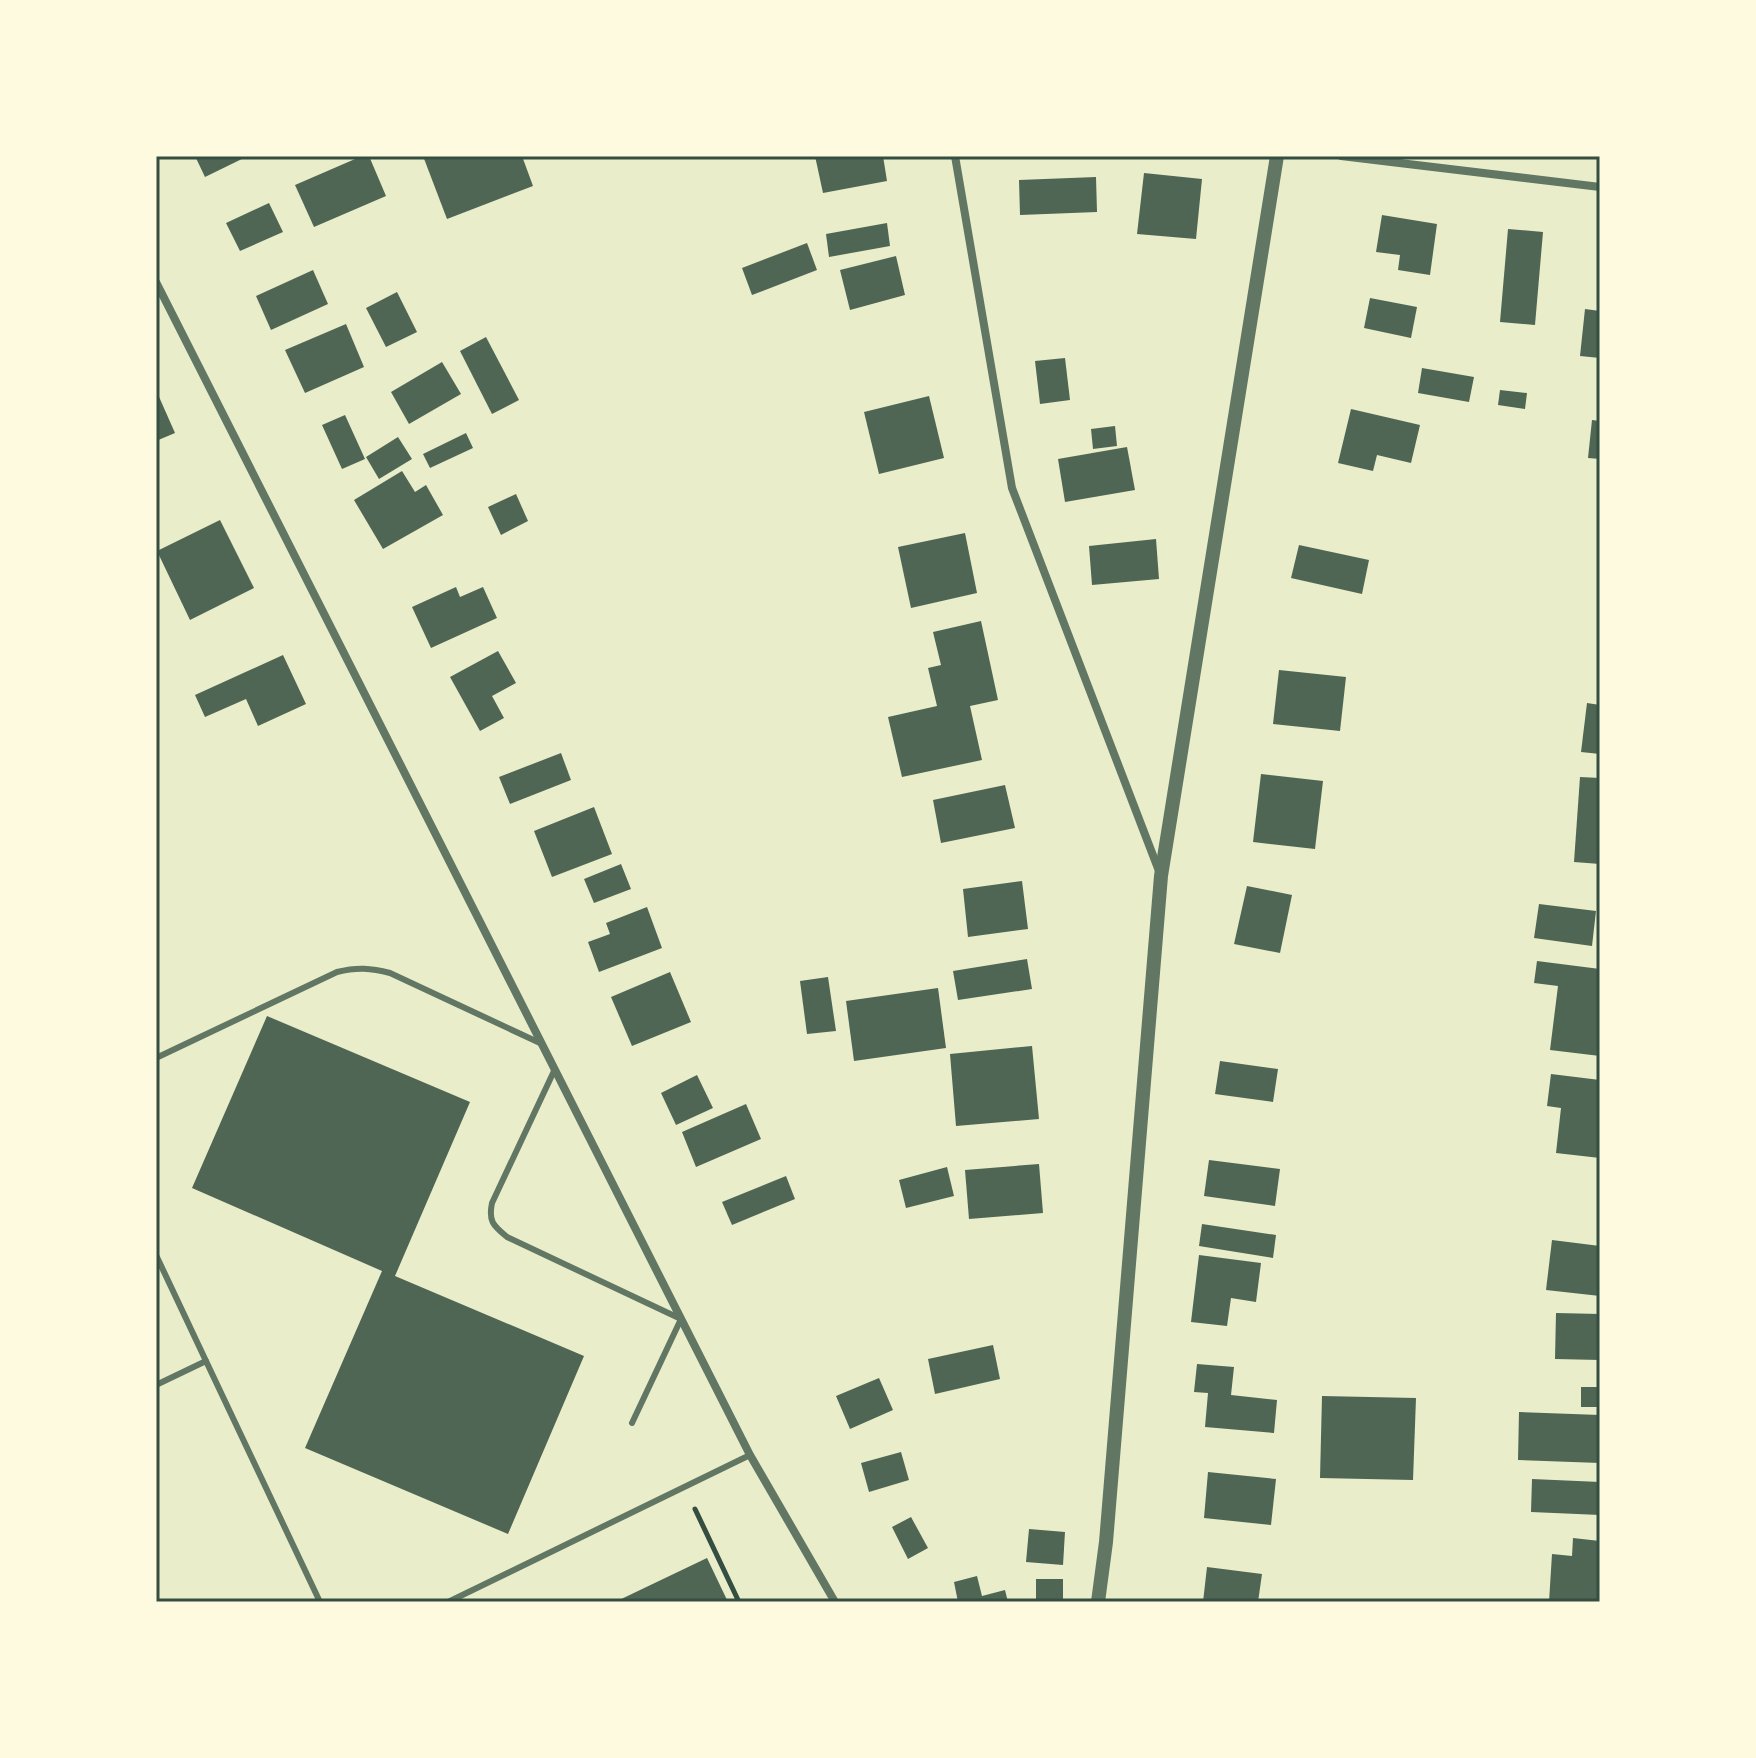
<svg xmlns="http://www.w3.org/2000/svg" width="1756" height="1758" font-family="'Alegreya Sans',sans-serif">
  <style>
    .building { fill: #4f6655 }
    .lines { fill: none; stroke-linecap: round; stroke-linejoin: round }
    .path { stroke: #344e41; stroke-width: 5 }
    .service { stroke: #617663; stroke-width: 6 }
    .minor { stroke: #617663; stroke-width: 8 }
    .tertiary { stroke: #617663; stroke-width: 14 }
    .neatline { fill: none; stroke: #344e41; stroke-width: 3 }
  </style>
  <rect width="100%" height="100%" fill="#e9edc9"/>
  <g class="building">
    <path d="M 195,156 L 248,156 L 205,177 Z"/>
    <path d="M 362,156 L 369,156 L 386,196 L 314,227 L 295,185 Z"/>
    <path d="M 423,156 L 522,156 L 533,186 L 447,219 Z"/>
    <path d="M 815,156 L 883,156 L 887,181 L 823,193 Z"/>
    <path d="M 1144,173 L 1202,179 L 1196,239 L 1137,234 Z"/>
    <path d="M 1096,177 L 1097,212 L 1020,215 L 1019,180 Z"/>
    <path d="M 269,203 L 283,232 L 240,251 L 226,223 Z"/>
    <path d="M 1382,215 L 1437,224 L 1430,275 L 1398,270 L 1400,255 L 1376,252 Z"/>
    <path d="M 887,223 L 890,246 L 829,257 L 826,234 Z"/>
    <path d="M 1508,229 L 1543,232 L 1535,325 L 1500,322 Z"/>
    <path d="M 807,243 L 817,270 L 752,295 L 742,268 Z"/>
    <path d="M 896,256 L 905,295 L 850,310 L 840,270 Z"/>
    <path d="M 313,270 L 328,304 L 271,330 L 256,296 Z"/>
    <path d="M 397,292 L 417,332 L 386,347 L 366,308 Z"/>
    <path d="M 1370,298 L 1417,307 L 1411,338 L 1364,328 Z"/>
    <path d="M 1585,309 L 1600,311 L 1600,358 L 1580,356 Z"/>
    <path d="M 346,324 L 364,367 L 305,393 L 285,350 Z"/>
    <path d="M 486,337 L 519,400 L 492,414 L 460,351 Z"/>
    <path d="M 1065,358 L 1070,400 L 1040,404 L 1035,361 Z"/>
    <path d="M 442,362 L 461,394 L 409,424 L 391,392 Z"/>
    <path d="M 1422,368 L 1474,377 L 1469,402 L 1418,393 Z"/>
    <path d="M 156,390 L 175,433 L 156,441 Z"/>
    <path d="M 1500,390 L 1527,393 L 1525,409 L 1498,405 Z"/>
    <path d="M 929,396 L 944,458 L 879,474 L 864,412 Z"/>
    <path d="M 1351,409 L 1420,425 L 1411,463 L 1377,455 L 1373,471 L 1338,463 Z"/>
    <path d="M 345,415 L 365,459 L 342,469 L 322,425 Z"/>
    <path d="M 1592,420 L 1600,421 L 1600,459 L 1588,458 Z"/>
    <path d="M 1115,426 L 1117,446 L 1093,449 L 1091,429 Z"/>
    <path d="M 466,433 L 473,448 L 430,468 L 423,454 Z"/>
    <path d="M 398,437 L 412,459 L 379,479 L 366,457 Z"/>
    <path d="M 1127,447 L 1135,490 L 1065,502 L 1058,459 Z"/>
    <path d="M 402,471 L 415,492 L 426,485 L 443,515 L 383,549 L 354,500 Z"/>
    <path d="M 516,494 L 528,521 L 501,535 L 488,507 Z"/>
    <path d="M 220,520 L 254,588 L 190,620 L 157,551 Z"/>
    <path d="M 965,533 L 977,593 L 911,608 L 898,547 Z"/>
    <path d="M 1156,539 L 1159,579 L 1092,585 L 1089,546 Z"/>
    <path d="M 1299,545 L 1369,560 L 1362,594 L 1291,578 Z"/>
    <path d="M 456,587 L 460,597 L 483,587 L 497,618 L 431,648 L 412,607 Z"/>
    <path d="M 981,621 L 998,700 L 970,706 L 982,760 L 902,777 L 888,717 L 937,706 L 928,668 L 941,665 L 933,632 Z"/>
    <path d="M 498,651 L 516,683 L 492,696 L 504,718 L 480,731 L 450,677 Z"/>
    <path d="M 283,655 L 306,704 L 258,726 L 246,699 L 205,717 L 195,695 Z"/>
    <path d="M 1279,670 L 1346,677 L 1340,731 L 1273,724 Z"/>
    <path d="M 1587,703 L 1600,705 L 1600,754 L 1581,752 Z"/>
    <path d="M 561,753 L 571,780 L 510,804 L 499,777 Z"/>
    <path d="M 1261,774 L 1323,781 L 1315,849 L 1253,842 Z"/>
    <path d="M 1580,777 L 1600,778 L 1600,864 L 1574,862 Z"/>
    <path d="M 1005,785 L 1015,828 L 941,843 L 933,800 Z"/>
    <path d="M 594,807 L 612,854 L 552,877 L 534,831 Z"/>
    <path d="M 621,864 L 631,889 L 594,903 L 584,879 Z"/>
    <path d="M 1022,881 L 1028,929 L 968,937 L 963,889 Z"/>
    <path d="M 1247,886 L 1292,895 L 1280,953 L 1234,944 Z"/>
    <path d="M 1539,904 L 1596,911 L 1592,946 L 1534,938 Z"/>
    <path d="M 647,907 L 662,948 L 599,972 L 588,942 L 610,934 L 606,923 Z"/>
    <path d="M 1027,959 L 1032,989 L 958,1000 L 953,971 Z"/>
    <path d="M 1537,961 L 1600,969 L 1600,1056 L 1550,1050 L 1558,986 L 1534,983 Z"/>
    <path d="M 670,972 L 691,1022 L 632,1046 L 611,997 Z"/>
    <path d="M 828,977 L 836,1031 L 807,1034 L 800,981 Z"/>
    <path d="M 938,988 L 946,1048 L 854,1061 L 846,1001 Z"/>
    <path d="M 267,1016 L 470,1102 L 395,1276 L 584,1356 L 508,1534 L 305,1448 L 382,1271 L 192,1188 Z"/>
    <path d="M 1032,1046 L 1039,1119 L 956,1126 L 950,1054 Z"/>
    <path d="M 1220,1061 L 1278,1069 L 1273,1102 L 1215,1094 Z"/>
    <path d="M 1551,1074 L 1600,1080 L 1600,1158 L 1556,1153 L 1561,1108 L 1547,1106 Z"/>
    <path d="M 697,1075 L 713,1108 L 676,1125 L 661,1093 Z"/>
    <path d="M 746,1104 L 761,1139 L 696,1167 L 682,1132 Z"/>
    <path d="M 1209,1160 L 1280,1169 L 1275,1206 L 1204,1196 Z"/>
    <path d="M 1039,1164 L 1043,1213 L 969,1219 L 965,1170 Z"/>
    <path d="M 947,1167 L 954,1196 L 906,1208 L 899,1180 Z"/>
    <path d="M 786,1176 L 795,1199 L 732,1225 L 722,1202 Z"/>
    <path d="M 1202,1224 L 1276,1235 L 1273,1258 L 1199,1246 Z"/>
    <path d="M 1552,1240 L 1600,1246 L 1600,1296 L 1546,1290 Z"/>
    <path d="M 1199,1255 L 1261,1263 L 1256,1302 L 1231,1298 L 1227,1326 L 1191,1322 Z"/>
    <path d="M 1556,1313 L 1600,1314 L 1600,1360 L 1555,1359 Z"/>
    <path d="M 993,1345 L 1000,1379 L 935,1394 L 928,1359 Z"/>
    <path d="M 1197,1364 L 1234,1367 L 1231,1395 L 1277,1400 L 1274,1433 L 1205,1427 L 1208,1393 L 1194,1392 Z"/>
    <path d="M 879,1378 L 893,1410 L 850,1429 L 836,1396 Z"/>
    <rect x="1581" y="1387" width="19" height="20"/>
    <path d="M 1322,1396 L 1416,1398 L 1413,1480 L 1320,1478 Z"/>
    <path d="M 1519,1412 L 1600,1415 L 1600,1463 L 1518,1460 Z"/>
    <path d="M 901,1452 L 909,1480 L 869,1492 L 861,1463 Z"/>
    <path d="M 1208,1472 L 1276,1479 L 1271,1525 L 1204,1518 Z"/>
    <path d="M 1532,1479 L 1600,1482 L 1600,1515 L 1531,1512 Z"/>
    <path d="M 911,1517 L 928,1548 L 908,1559 L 892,1527 Z"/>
    <path d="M 1029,1529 L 1065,1532 L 1063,1565 L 1026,1562 Z"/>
    <path d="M 1573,1538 L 1600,1541 L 1600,1602 L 1549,1602 L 1552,1554 L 1572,1556 Z"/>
    <path d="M 707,1558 L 728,1602 L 615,1602 Z"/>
    <path d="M 1207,1567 L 1262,1574 L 1258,1602 L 1203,1602 Z"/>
    <path d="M 977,1576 L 982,1596 L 1005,1590 L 1008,1602 L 958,1602 L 954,1582 Z"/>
    <rect x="1036" y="1579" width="27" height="23"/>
  </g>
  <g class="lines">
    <path class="path" d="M 695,1509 L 739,1602"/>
    <g class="service">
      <path d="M 156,1058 L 337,972 C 357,967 371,968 390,973 L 540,1043"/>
      <path d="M 554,1071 L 492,1203 C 488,1222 494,1226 507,1237 L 681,1319 L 632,1423"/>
      <path d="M 156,1255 L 206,1361"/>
      <path d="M 156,1385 L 206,1361 L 320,1602"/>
      <path d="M 448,1602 L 750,1455"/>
    </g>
    <g class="minor">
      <path d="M 955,156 L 1012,488 L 1159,871"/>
      <path d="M 1341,156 L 1600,187"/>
      <path d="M 156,282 L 750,1455 L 835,1602"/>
    </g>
    <path class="tertiary" d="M 1098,1602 L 1106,1542 L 1161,876 L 1277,156"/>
  </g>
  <rect width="1756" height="1758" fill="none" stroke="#fefae0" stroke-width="316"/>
  <rect x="158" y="158" width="1440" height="1442" class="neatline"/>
</svg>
